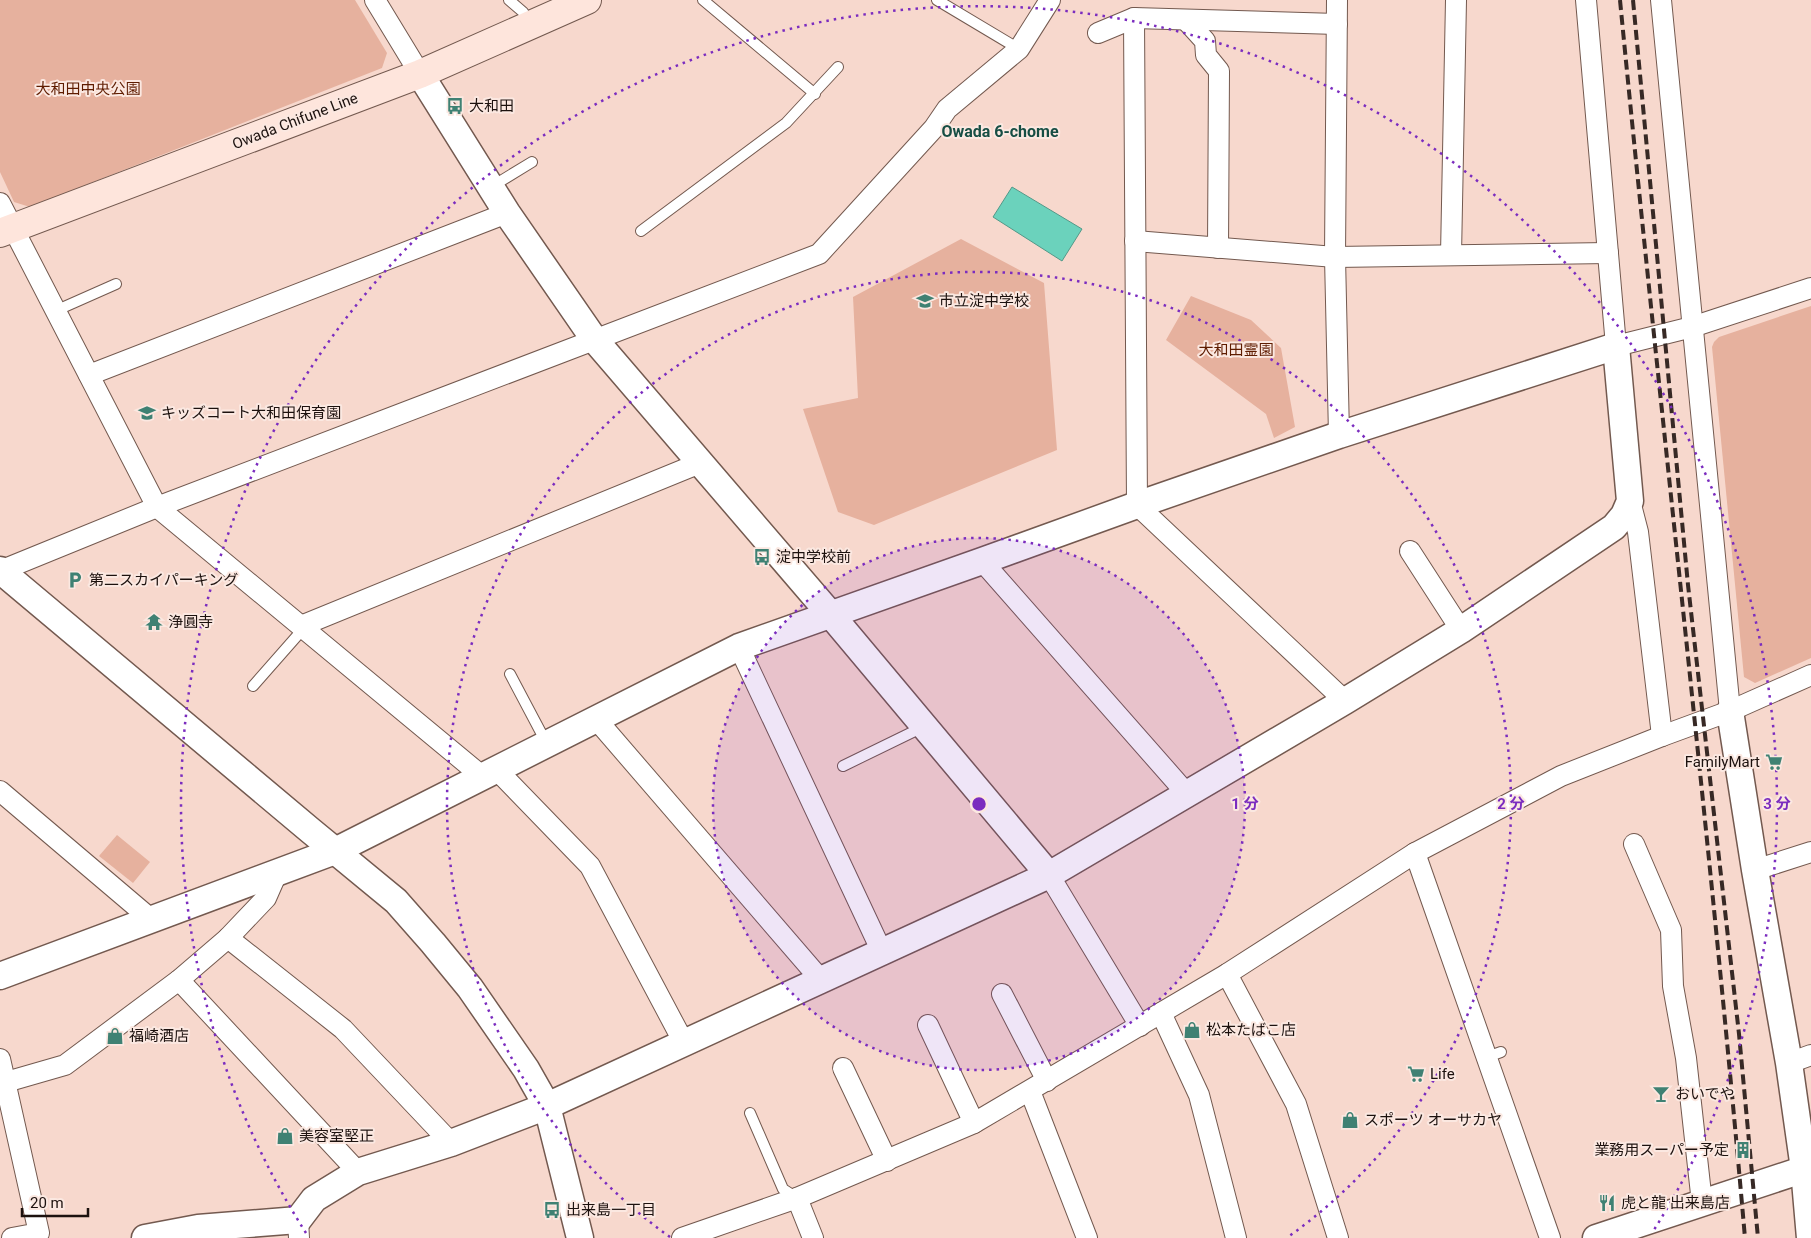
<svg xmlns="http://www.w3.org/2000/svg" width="1811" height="1238" font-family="Roboto,'Noto Sans JP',sans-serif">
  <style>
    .green { fill: #e6b19e }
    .water { fill: #6bd2bc; stroke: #539888 }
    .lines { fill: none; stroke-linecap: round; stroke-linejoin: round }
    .service-casing { stroke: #73594f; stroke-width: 12 }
    .minor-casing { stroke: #73594f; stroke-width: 22 }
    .tertiary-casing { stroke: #73594f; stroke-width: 29 }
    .secondary-casing { stroke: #73594f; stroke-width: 30 }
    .service { stroke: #fff; stroke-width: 10 }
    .minor { stroke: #fff; stroke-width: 20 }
    .tertiary { stroke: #fff; stroke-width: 26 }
    .secondary { stroke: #fee5dc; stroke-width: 28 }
    .rail { stroke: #372925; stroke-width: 4; stroke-dasharray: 10 5; stroke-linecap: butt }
    .ring { fill: none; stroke: #7b2cbf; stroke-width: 2.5; stroke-dasharray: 2.5 5 }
    .labels { text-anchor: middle; stroke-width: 4; stroke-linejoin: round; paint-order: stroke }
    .park-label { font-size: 15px; fill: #5f1c00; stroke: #fbe8e1 }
    .poi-label { font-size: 15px; fill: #1c110e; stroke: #fbe8e1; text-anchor: start }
    .street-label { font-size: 15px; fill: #1c110e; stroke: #fbe8e1 }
    .neighbourhood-label { font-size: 16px; font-weight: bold; fill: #174e44; stroke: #fbe8e1 }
    .centre { fill: #7b2cbf; stroke: #fbe8e1; stroke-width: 2.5 }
    .ring-label { font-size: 15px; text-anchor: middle; font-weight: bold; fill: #7b2cbf; stroke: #fbe8e1; stroke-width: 4; stroke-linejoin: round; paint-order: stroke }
  </style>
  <rect width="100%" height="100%" fill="#f7d8cd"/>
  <g class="green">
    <path d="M 0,0 L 355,0 L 387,53 L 382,68 L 30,207 L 14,202 L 0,172 Z"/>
    <path d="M 961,239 L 1044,283 L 1057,450 L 874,525 L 838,512 L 803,409 L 858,398 L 853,297 Z"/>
    <path d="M 1191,296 L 1251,320 L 1281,348 L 1295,427 L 1274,438 L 1266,414 L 1166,340 Z"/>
    <path d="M 1811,306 L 1811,658 L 1755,683 L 1744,677 L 1712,347 L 1714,342 L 1719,337 Z"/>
    <path d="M 117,835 L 150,862 L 133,883 L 99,856 Z"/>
  </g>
  <path class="water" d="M 1012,187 L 1082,229 L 1062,261 L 993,217 Z"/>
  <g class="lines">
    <g class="service-casing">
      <g id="service">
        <path d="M 509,0 L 523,12 L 530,24"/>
        <path d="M 703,0 L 815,94"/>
        <path d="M 937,0 L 1019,49"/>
        <path d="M 491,187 L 532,162"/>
        <path d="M 641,231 L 786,123 L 838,67"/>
        <path d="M 55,311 L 116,284"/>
        <path d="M 510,674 L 547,744"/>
        <path d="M 253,686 L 304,628"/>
        <path d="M 843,766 L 923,727"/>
        <path d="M 1487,1057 L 1501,1052"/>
        <path d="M 750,1113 L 783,1189 L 797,1198"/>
      </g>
    </g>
    <g class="minor-casing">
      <g id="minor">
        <path d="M 375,0 L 420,74"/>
        <path d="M 1337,0 L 1335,257 L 1339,435"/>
        <path d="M 1586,0 L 1616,346 L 1692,327 L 1811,288"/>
        <path d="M 1661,0 L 1730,711"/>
        <path d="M 1134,18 L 1137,505 L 1345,701"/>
        <path d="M 1186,20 L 1205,41 L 1206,55 L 1219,71 L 1218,248"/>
        <path d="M 1098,33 L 1134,18 L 1337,24"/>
        <path d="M 0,203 L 157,507 L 483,777"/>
        <path d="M 1135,241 L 1335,257 L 1608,253"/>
        <path d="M 1451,255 L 1456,0"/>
        <path d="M 89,375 L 507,213"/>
        <path d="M 1630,501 L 1638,532 L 1662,736"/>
        <path d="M 1410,551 L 1461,630"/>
        <path d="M 982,561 L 1187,794"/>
        <path d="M 0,571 L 157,507 L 819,254 L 934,128 L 947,109 L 1019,49 L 1050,0"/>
        <path d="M 301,626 L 700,463"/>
        <path d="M 739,647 L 882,952"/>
        <path d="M 596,719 L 821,980"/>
        <path d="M 497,770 L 590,866 L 684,1043"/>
        <path d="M 0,791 L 152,920"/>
        <path d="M 1634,844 L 1671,930 L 1673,986 L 1686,1058 L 1702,1203"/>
        <path d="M 1415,853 L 1550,1238"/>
        <path d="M 1755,870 L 1811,852"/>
        <path d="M 1049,875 L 1140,1026"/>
        <path d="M 228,938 L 343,1029 L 451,1143"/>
        <path d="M 1227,974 L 1296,1104 L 1338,1238"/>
        <path d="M 179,980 L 358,1172"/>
        <path d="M 1002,994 L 1047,1081"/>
        <path d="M 1161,1013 L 1199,1095 L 1236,1238"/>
        <path d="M 928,1025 L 974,1123"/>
        <path d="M 0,1059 L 39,1233 L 12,1238"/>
        <path d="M 1789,1063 L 1811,1055"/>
        <path d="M 843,1068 L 887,1161"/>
        <path d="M 6,1082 L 65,1065 L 179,980 L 228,938 L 266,898 L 277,873"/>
        <path d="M 1030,1091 L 1087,1238"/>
        <path d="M 797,1198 L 813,1238"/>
        <path d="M 298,1220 L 299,1238"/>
        <path d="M 682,1238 L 797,1198 L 974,1123 L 1227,974 L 1415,853 L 1561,776 L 1662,736 L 1730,711 L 1811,675"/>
      </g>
    </g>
    <g class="tertiary-casing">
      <g id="tertiary">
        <path d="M 420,74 L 507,213 L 594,339 L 831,615 L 1049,875"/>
        <path d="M 0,570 L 311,831 L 396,901 L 433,943 L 470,988 L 526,1069 L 547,1106 L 580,1238"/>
        <path d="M 1730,711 L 1755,870 L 1789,1063 L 1804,1169 L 1810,1238"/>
        <path d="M 0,976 L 335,851 L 739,647 L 982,561 L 1137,505 L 1339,435 L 1616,346 L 1630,501 L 1624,515 L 1614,527 L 1461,630 L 1345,701 L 1049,875 L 547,1106 L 451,1143 L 358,1172 L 314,1199 L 298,1220 L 198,1228 L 145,1238"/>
        <path d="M 1596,1238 L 1811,1167"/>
      </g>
    </g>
    <g class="secondary-casing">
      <path id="secondary" d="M 0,233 L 420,74 L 587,0"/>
    </g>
    <use href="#service" class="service"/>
    <use href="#minor" class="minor"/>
    <use href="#tertiary" class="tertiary"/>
    <use href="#secondary" class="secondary"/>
    <g class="rail">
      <path d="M 1620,0 C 1660,413 1709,825 1745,1238"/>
      <path d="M 1633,0 L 1688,585 L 1739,1034 L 1758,1238"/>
    </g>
  </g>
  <circle cx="979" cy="804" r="266" fill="#7b2cbf" fill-opacity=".12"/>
  <g class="ring">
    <circle cx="979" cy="804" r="266"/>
    <path d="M670 1237A532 532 0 1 1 1288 1237"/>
    <path d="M306 1233A798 798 0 1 1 1652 1233"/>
  </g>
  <defs>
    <g id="bus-bare" transform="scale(1.35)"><path d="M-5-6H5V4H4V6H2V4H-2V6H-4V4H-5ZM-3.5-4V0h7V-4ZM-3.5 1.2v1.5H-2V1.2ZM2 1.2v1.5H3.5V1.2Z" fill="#3f8173" stroke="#fbe8e1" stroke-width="2.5" paint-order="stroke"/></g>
    <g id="school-bare" transform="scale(1.35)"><path d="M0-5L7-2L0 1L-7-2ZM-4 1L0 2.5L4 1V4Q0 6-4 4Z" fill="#3f8173" stroke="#fbe8e1" stroke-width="2.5" paint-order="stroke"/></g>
    <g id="parking-bare" transform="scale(1.35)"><path d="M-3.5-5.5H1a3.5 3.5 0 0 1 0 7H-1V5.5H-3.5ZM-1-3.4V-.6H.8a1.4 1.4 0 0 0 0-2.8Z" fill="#3f8173" stroke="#fbe8e1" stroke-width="2.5" paint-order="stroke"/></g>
    <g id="temple-bare" transform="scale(1.35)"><path d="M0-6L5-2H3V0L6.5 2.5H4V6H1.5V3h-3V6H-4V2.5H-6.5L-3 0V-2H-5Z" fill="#3f8173" stroke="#fbe8e1" stroke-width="2.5" paint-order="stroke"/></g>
    <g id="supermarket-bare" transform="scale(1.35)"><path d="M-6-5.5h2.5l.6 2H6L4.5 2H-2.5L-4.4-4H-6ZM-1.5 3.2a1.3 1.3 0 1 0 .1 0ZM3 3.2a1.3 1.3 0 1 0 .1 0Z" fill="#3f8173" stroke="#fbe8e1" stroke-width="2.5" paint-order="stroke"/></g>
    <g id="shop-bare" transform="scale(1.35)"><path d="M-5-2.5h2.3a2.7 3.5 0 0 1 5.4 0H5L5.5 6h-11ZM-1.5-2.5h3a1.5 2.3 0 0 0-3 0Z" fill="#3f8173" stroke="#fbe8e1" stroke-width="2.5" paint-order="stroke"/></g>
    <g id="bar-bare" transform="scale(1.35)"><path d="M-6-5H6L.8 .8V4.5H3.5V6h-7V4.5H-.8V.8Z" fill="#3f8173" stroke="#fbe8e1" stroke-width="2.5" paint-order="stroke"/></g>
    <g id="building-bare" transform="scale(1.35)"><path d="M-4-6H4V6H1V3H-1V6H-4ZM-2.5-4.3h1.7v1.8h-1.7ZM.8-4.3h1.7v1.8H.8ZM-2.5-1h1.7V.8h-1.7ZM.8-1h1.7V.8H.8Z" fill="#3f8173" stroke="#fbe8e1" stroke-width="2.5" paint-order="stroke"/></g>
    <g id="restaurant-bare" transform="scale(1.35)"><path d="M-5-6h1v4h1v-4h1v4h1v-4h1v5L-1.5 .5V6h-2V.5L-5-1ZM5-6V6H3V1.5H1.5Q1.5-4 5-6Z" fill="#3f8173" stroke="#fbe8e1" stroke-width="2.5" paint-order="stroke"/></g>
  </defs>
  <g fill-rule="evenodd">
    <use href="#bus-bare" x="455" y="106"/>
    <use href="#school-bare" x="925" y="301"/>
    <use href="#school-bare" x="147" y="413"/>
    <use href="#bus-bare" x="762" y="557"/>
    <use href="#parking-bare" x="75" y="580"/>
    <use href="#temple-bare" x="154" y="622"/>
    <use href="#supermarket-bare" x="1774" y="762"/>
    <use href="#shop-bare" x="1192" y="1030"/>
    <use href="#shop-bare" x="115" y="1036"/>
    <use href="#supermarket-bare" x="1416" y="1074"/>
    <use href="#bar-bare" x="1661" y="1094"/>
    <use href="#shop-bare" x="1350" y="1120"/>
    <use href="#shop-bare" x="285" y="1136"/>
    <use href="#building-bare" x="1743" y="1150"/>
    <use href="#restaurant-bare" x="1607" y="1203"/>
    <use href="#bus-bare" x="552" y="1210"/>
  </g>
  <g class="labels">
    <g class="park-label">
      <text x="88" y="94">大和田中央公園</text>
      <text x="1236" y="355">大和田霊園</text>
    </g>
    <g class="poi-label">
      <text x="469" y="111">大和田</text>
      <text x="939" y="306">市立淀中学校</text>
      <text x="161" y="418">キッズコート大和田保育園</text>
      <text x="776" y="562">淀中学校前</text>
      <text x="89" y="585">第二スカイパーキング</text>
      <text x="168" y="627">浄圓寺</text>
      <text x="1760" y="767" text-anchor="end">FamilyMart</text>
      <text x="1206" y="1035">松本たばこ店</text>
      <text x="129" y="1041">福崎酒店</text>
      <text x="1430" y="1079">Life</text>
      <text x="1675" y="1099">おいでや</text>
      <text x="1364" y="1125">スポーツ オーサカヤ</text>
      <text x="299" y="1141">美容室堅正</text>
      <text x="1729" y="1155" text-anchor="end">業務用スーパー予定</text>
      <text x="1621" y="1208">虎と龍 出来島店</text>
      <text x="566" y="1215">出来島一丁目</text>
    </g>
    <g class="street-label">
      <text transform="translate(295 121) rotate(-21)" y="5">Owada Chifune Line</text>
    </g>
    <g class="neighbourhood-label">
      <text x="1000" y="137">Owada 6-chome</text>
    </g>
  </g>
  <circle cx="979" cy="804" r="8" class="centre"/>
  <g class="ring-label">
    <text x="1245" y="809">1 分</text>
    <text x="1511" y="809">2 分</text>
    <text x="1777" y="809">3 分</text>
  </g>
  <path d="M22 1208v8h66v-8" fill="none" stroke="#1c110e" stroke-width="2.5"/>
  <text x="30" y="1208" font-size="15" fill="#1c110e" stroke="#fbe8e1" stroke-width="4" paint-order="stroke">20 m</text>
</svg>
